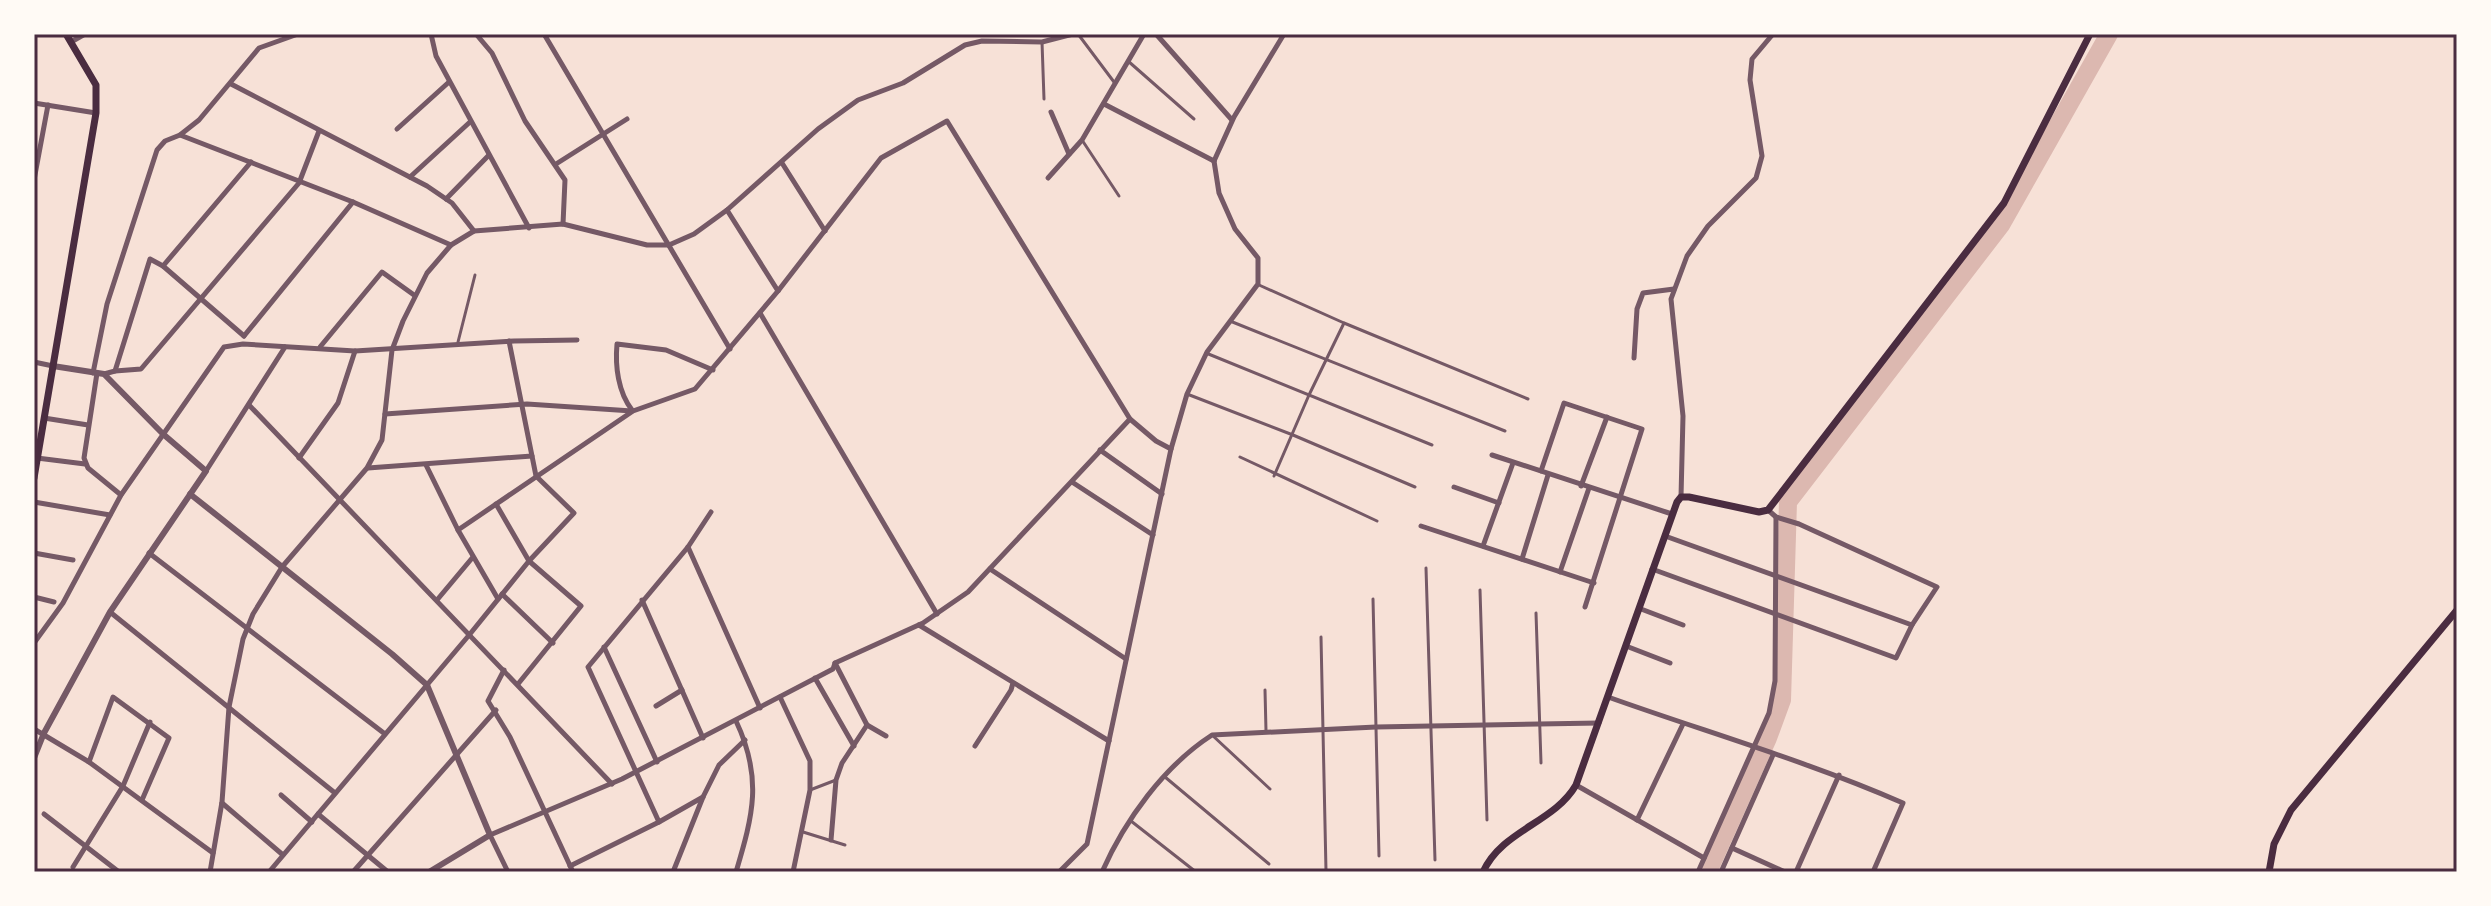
<svg xmlns="http://www.w3.org/2000/svg" width="2491" height="906" font-family="'Golos Text',sans-serif">
  <style>
    .lines { fill: none; stroke-linecap: round; stroke-linejoin: round }
    .river { stroke: #dcb8b0; stroke-width: 18 }
    .service { stroke: #755966; stroke-width: 3 }
    .minor { stroke: #755966; stroke-width: 5 }
    .tertiary { stroke: #755966; stroke-width: 6 }
    .secondary { stroke: #4a2c40; stroke-width: 7 }
    .neatline { fill: none; stroke: #4a2c40; stroke-width: 3 }
  </style>
  <rect width="100%" height="100%" fill="#f7e1d7"/>
  <g class="lines">
    <path class="river" d="M 1708,872 L 1768,738 L 1782,700 L 1788,502 L 2001,225 L 2109,34"/>
    <g class="service">
      <path d="M 1078,34 L 1114,82"/>
      <path d="M 1042,42 L 1044,99"/>
      <path d="M 1128,61 L 1194,119"/>
      <path d="M 1082,140 L 1119,196"/>
      <path d="M 1259,285 L 1344,323 L 1528,399"/>
      <path d="M 1230,321 L 1505,431"/>
      <path d="M 458,342 L 475,275"/>
      <path d="M 1206,353 L 1432,445"/>
      <path d="M 1187,394 L 1293,435 L 1415,487"/>
      <path d="M 1240,457 L 1377,521"/>
      <path d="M 1274,476 L 1309,395 L 1344,323"/>
      <path d="M 1426,568 L 1435,860"/>
      <path d="M 1480,590 L 1487,820"/>
      <path d="M 1373,599 L 1379,856"/>
      <path d="M 1536,613 L 1541,763"/>
      <path d="M 1321,637 L 1326,871"/>
      <path d="M 1265,690 L 1266,731"/>
      <path d="M 1212,735 L 1270,789"/>
      <path d="M 1165,777 L 1269,864"/>
      <path d="M 810,790 L 836,780"/>
      <path d="M 1131,821 L 1196,872"/>
      <path d="M 803,832 L 845,845"/>
    </g>
    <g class="minor">
      <path d="M 431,34 L 436,56 L 529,228"/>
      <path d="M 476,34 L 492,53 L 525,121 L 565,180 L 563,224"/>
      <path d="M 544,34 L 730,349"/>
      <path d="M 1156,34 L 1232,120"/>
      <path d="M 71,42 L 85,34"/>
      <path d="M 231,84 L 427,186 L 452,203 L 474,231"/>
      <path d="M 34,103 L 96,113"/>
      <path d="M 1104,104 L 1214,161"/>
      <path d="M 1051,112 L 1069,154"/>
      <path d="M 397,129 L 449,82"/>
      <path d="M 180,135 L 353,202 L 451,245"/>
      <path d="M 1214,161 L 1234,117 L 1284,34"/>
      <path d="M 782,163 L 825,231"/>
      <path d="M 556,164 L 627,119"/>
      <path d="M 410,177 L 470,122"/>
      <path d="M 1048,178 L 1082,140 L 1144,34"/>
      <path d="M 34,180 L 48,105"/>
      <path d="M 446,199 L 489,155"/>
      <path d="M 727,210 L 778,291"/>
      <path d="M 163,266 L 251,162"/>
      <path d="M 760,313 L 937,614"/>
      <path d="M 244,336 L 353,202"/>
      <path d="M 320,347 L 382,272 L 414,295"/>
      <path d="M 1634,358 L 1637,309 L 1643,293 L 1674,289"/>
      <path d="M 34,362 L 53,366"/>
      <path d="M 115,371 L 150,259 L 163,266 L 244,336"/>
      <path d="M 93,373 L 107,304 L 157,150 L 165,141 L 180,135 L 199,120 L 259,48 L 298,34"/>
      <path d="M 97,373 L 84,458 L 88,468 L 121,495"/>
      <path d="M 104,374 L 115,371 L 141,369 L 299,183 L 319,131"/>
      <path d="M 249,405 L 612,784"/>
      <path d="M 632,410 C 618,392 615,366 617,344 L 666,350 L 713,370"/>
      <path d="M 385,414 L 527,404 L 632,411"/>
      <path d="M 44,418 L 88,425"/>
      <path d="M 1100,450 L 1162,494"/>
      <path d="M 1492,455 L 1672,514"/>
      <path d="M 37,458 L 85,464"/>
      <path d="M 299,458 L 338,403 L 355,351"/>
      <path d="M 426,465 L 458,530 L 498,599"/>
      <path d="M 368,468 L 532,456"/>
      <path d="M 206,471 L 285,347"/>
      <path d="M 1541,471 L 1564,403 L 1642,429 L 1585,607"/>
      <path d="M 1072,482 L 1153,535"/>
      <path d="M 1581,486 L 1607,417"/>
      <path d="M 1454,487 L 1499,503"/>
      <path d="M 1681,497 L 1683,416 L 1671,299 L 1687,256 L 1708,226 L 1756,178 L 1762,156 L 1750,80 L 1752,59 L 1773,34"/>
      <path d="M 34,502 L 110,515"/>
      <path d="M 496,504 L 529,561 L 581,606 L 518,684"/>
      <path d="M 1421,526 L 1594,583"/>
      <path d="M 458,530 L 633,411 L 695,389 L 778,291 L 881,158 L 947,121 L 1130,419 L 1156,441 L 1171,449"/>
      <path d="M 1665,536 L 1912,625"/>
      <path d="M 1483,546 L 1513,463"/>
      <path d="M 688,547 L 760,708"/>
      <path d="M 34,553 L 73,560"/>
      <path d="M 149,553 L 385,734"/>
      <path d="M 1522,559 L 1548,475"/>
      <path d="M 990,569 L 1126,659"/>
      <path d="M 1652,569 L 1896,658 L 1912,625 L 1937,587 L 1799,524 L 1776,517 L 1768,510"/>
      <path d="M 1560,572 L 1589,488"/>
      <path d="M 502,594 L 553,643"/>
      <path d="M 34,597 L 54,602"/>
      <path d="M 437,600 L 473,557"/>
      <path d="M 642,600 L 703,738"/>
      <path d="M 1641,609 L 1683,625"/>
      <path d="M 110,612 L 335,793"/>
      <path d="M 919,625 L 1109,741"/>
      <path d="M 34,643 L 63,603 L 121,495 L 224,347 L 243,344 L 355,351 L 514,341 L 577,340"/>
      <path d="M 1626,646 L 1670,663"/>
      <path d="M 604,647 L 657,762"/>
      <path d="M 835,663 L 867,725"/>
      <path d="M 504,670 L 488,701 L 510,737 L 573,872"/>
      <path d="M 815,678 L 854,746"/>
      <path d="M 780,697 L 810,761 L 810,790 L 793,872"/>
      <path d="M 1608,697 C 1706,732 1807,761 1903,803 L 1873,872"/>
      <path d="M 656,706 L 682,690"/>
      <path d="M 736,721 C 763,778 753,815 736,872"/>
      <path d="M 867,725 L 886,736"/>
      <path d="M 34,729 L 89,762 L 213,853"/>
      <path d="M 975,746 L 1011,690 L 1013,683"/>
      <path d="M 89,762 L 113,697 L 169,738 L 142,800"/>
      <path d="M 1576,785 L 1704,858"/>
      <path d="M 281,795 L 312,822"/>
      <path d="M 222,803 L 283,855"/>
      <path d="M 44,814 L 119,872"/>
      <path d="M 318,814 L 388,872"/>
      <path d="M 1637,820 L 1683,724"/>
      <path d="M 659,822 L 588,667 L 688,547 L 711,512"/>
      <path d="M 831,840 L 836,780 L 842,763 L 867,725"/>
      <path d="M 1732,848 L 1785,872"/>
      <path d="M 570,866 L 659,822 L 703,797"/>
      <path d="M 73,867 L 123,786 L 150,722"/>
      <path d="M 210,872 L 222,802 L 229,707 L 243,639 L 253,614 L 282,567 L 367,468 L 382,440 L 392,350 L 403,321 L 427,273 L 451,245 L 474,231 L 563,224 L 647,245 L 669,245 L 694,234 L 727,210 L 818,129 L 858,100 L 903,83 L 965,45 L 982,41 L 1042,42 L 1073,34"/>
      <path d="M 269,872 L 470,634 L 529,561 L 574,513 L 536,476 L 509,341"/>
      <path d="M 353,872 L 496,710"/>
      <path d="M 508,872 L 490,835 L 622,779 L 833,669 L 835,663 L 923,623 L 968,592 L 1130,419"/>
      <path d="M 673,872 L 703,797 L 719,765 L 745,740"/>
      <path d="M 1059,872 L 1087,844 L 1171,449 L 1187,394 L 1207,352 L 1258,284 L 1258,258 L 1235,229 L 1219,193 L 1214,161"/>
      <path d="M 1102,872 C 1125,820 1164,766 1212,735 L 1376,727 L 1599,723"/>
      <path d="M 1698,872 L 1769,713 L 1775,681 L 1776,517"/>
      <path d="M 1721,872 L 1773,755"/>
      <path d="M 1796,872 L 1839,775"/>
    </g>
    <g class="tertiary">
      <path d="M 190,494 L 392,654 L 427,685 L 490,835 L 429,872"/>
      <path d="M 34,758 L 44,733 L 110,612 L 206,471 L 163,434 L 104,374 L 53,366"/>
    </g>
    <g class="secondary">
      <path d="M 34,478 L 96,113 L 96,85 L 66,34"/>
      <path d="M 1483,872 C 1502,830 1554,823 1576,785 L 1677,502 L 1681,497 L 1689,497 L 1759,512 L 1768,510 L 2004,203 L 2090,34"/>
      <path d="M 2269,872 L 2274,844 L 2291,810 L 2457,610"/>
    </g>
  </g>
  <rect width="2491" height="906" fill="none" stroke="#fffaf5" stroke-width="72"/>
  <rect x="36" y="36" width="2419" height="834" class="neatline"/>
</svg>
